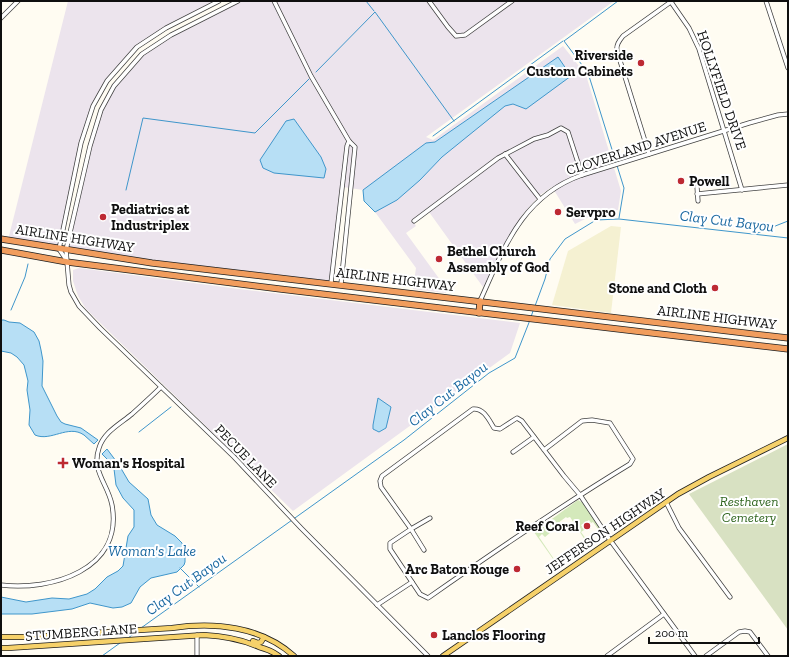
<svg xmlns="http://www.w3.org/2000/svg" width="789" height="657" font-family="'Zilla Slab',serif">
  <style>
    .industrial { fill: #ece4ed }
    .farmland { fill: #f5f1d2 }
    .green { fill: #d4e9bb }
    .cemetery { fill: #d8e1c2 }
    .water { fill: #b7dff5; stroke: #3f96cb }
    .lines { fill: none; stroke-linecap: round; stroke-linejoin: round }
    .stream { stroke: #3f96cb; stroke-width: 1 }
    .minor-casing { stroke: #424242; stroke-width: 5 }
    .major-casing { stroke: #202020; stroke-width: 6 }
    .highway-casing { stroke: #202020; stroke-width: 7 }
    .minor { stroke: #fff; stroke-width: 3.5 }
    .major { stroke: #f6d16a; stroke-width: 4.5 }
    .highway { stroke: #f19d5d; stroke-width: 5.5 }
    .poi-dot { fill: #bd2933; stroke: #fff; stroke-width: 1.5 }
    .labels { text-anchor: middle; stroke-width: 4; stroke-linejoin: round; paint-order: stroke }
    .poi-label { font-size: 14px; font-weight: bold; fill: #0f0f0f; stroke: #fff; text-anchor: start }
    .street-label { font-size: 14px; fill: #0f0f0f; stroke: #fff }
    .park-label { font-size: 14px; font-style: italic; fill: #306620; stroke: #fff }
    .water-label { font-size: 15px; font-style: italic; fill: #1a68a0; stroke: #fff }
  </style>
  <rect width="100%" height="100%" fill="#fffcf2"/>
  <g class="industrial">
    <path d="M 68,1 L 219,1 L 166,28 L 137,47 L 107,81 L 93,106 L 81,143 L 59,248 L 8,240 Z"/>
    <path d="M 238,1 L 614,1 L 426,137 L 433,140 L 563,46 L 586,75 L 621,191 L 618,210 L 591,216 L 575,224 L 552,187 L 540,195 L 523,214 L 511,233 L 483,287 L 429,212 L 414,223 L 416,226 L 406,233 L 446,288 L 446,293 L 413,289 L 416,268 L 375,212 L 364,201 L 363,190 L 343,187 L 331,283 L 66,250 L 90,146 L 101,110 L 114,86 L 138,59 L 171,35 Z"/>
    <path d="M 79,268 L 239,289 L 520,323 L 510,353 L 293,511 L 86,309 L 78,296 L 73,281 L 73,270 Z"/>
  </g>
  <path class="farmland" d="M 611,226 L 621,227 L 611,313 L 552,305 L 568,251 Z"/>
  <g class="green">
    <path d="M 578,500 L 583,503 L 605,536 L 604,537 L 593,522 L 591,523 L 589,520 L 581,525 L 584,530 L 581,532 L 591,546 L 584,551 L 580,551 L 575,543 L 579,545 L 585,540 L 570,517 L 567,518 L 566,517 L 550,529 L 551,532 L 545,537 L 542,534 L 539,537 L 556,562 L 558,561 L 555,558 L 558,556 L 563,563 L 562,567 L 554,573 L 551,571 L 558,566 L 534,532 Z"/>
    <path d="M 571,546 L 576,553 L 577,555 L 571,561 L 568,561 L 561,554 L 563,553 L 564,555 L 572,550 Z"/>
  </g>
  <path class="cemetery" d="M 788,444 L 788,630 L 689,494 Z"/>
  <g class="water">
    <path d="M 558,57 L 571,76 L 526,109 L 513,104 L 505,106 L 442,157 L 420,180 L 397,200 L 375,212 L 364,201 L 363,190 L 426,143 L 435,142 Z"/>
    <path d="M 294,119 L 321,157 L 326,169 L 324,178 L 274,173 L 263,168 L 260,160 L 286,121 Z"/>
    <path d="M 1,320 L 4,320 L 9,322 L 20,323 L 34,332 L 39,341 L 41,350 L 43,361 L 42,386 L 57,416 L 61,422 L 65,424 L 81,428 L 98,440 L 94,444 C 91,441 87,438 84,435 C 68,424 51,442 35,435 L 29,425 L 30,410 L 27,390 L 28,381 L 24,365 L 17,357 L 11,353 L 1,351 Z"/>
    <path d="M 378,398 L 391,407 L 386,428 L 379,432 L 373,429 L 373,425 Z"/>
    <path d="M 107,449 L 119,465 L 129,482 L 148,499 L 151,515 L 157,525 L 175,536 L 182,543 L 185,555 L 185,562 L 184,565 L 177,572 L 151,578 L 140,587 L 131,603 L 122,607 L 113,608 L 90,603 L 72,609 L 32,614 L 1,614 L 1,597 L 26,602 L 52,598 L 69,599 L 87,594 L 95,589 L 107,577 L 118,571 L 123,566 L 128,536 L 134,527 L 134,510 L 123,498 L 116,485 L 114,469 L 112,464 L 102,454 Z"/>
  </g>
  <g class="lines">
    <g class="stream">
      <path d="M 366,1 L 374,11"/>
      <path d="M 618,1 L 564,41 L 588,73 L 595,95 L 624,188 L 619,218"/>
      <path d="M 316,72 L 375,12 L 454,121"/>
      <path d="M 433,136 L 563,41"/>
      <path d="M 126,190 L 143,118 L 255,133 L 309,79"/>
      <path d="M 755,234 L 788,221"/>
      <path d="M 535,306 L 545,279 L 550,259 L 565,239 L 596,220 L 619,219 L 788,238"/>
      <path d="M 11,310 L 25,277 L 28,264"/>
      <path d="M 531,317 L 533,311"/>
      <path d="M 139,432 L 171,407"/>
      <path d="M 180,568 L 199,587"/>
      <path d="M 141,628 L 404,440 L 489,373 L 515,358 L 530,320"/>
      <path d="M 128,638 L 135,633"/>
      <path d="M 102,656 L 120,643"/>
    </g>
    <g class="minor-casing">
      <g id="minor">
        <path d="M 238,1 L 171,35 L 142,54 L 114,86 L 101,110 L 90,146 L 66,250 L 69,285 L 71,292 L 79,306 L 100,328 L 234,457 L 301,528 L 428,656"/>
        <path d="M 274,1 L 311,76 L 349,141 L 355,147 L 341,284"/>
        <path d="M 429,1 L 448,27 L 456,36 L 465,35 L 512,1"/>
        <path d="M 766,1 L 788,68"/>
        <path d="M 671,2 L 689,28 L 699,49 L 742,190"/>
        <path d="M 1,18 L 18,1"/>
        <path d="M 505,154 L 540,199"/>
        <path d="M 649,154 L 617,51 C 616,45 619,41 623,36 L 672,1"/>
        <path d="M 697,187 L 698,201"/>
        <path d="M 697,194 L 788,185"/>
        <path d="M 414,221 L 498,158 L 534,139 L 548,135 L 561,128 L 568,132 L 582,175"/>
        <path d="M 67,261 L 59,249 L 81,143 L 93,106 L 107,81 L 137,47 L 166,28 L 219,1"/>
        <path d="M 331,283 L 347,146 L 349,141"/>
        <path d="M 480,301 C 504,248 522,196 582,175 L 749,123 L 778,115 L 788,114"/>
        <path d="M 544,450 L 582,421 L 592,420 L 610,423 L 633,459 L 630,464 C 561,506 495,551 428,598 L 420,594 L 390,549 L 390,543 L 411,529 L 381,487 L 380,481 L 382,476 L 473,409 C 484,408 489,420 494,428 L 500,429 L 517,418 L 522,421 L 564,476 L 580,495 L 610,540 L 695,656"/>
        <path d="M 513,452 L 534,437"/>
        <path d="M 666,502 L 679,528 L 730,597"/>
        <path d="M 424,550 L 411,529 L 430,518"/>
        <path d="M 1,585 C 51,591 124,570 112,505 C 108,484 91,471 99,448 C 104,432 120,424 132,414 C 142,405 152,396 161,387"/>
        <path d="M 377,605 L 412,582"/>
        <path d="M 197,656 L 197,635"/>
        <path d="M 607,656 L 664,614"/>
        <path d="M 706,656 L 739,632 L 745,631 L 750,632 L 768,656"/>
      </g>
    </g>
    <g class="major-casing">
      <g id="major">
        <path d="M 1,637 L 29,637 L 172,628 C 214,622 261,626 294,656"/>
        <path d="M 253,641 L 258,643 L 261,642 L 264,637"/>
        <path d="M 1,648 L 8,648 L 204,635 C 224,636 241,639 259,647 C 267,649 272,651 279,656"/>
        <path d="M 443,656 L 678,494 L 709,477 L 788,438"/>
      </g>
    </g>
    <g class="highway-casing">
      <g id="highway">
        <path d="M 1,239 L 152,263 L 788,338"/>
        <path d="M 1,250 L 67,262 L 280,289 L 788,349"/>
        <path d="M 479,313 L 480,301"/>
      </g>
    </g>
    <use href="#minor" class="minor"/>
    <use href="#major" class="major"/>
    <use href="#highway" class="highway"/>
  </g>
  <g class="poi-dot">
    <circle cx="641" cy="63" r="4"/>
    <circle cx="681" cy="181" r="4"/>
    <circle cx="558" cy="212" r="4"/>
    <circle cx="103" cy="217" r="4"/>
    <circle cx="439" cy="259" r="4"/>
    <circle cx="715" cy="288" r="4"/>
    <path d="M61 457h4v4h4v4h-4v4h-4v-4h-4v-4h4z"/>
    <circle cx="587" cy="526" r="4"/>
    <circle cx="517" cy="569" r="4"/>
    <circle cx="434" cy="635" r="4"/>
  </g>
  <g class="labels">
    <g class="poi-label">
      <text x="633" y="60" text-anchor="end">Riverside<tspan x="633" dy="16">Custom Cabinets</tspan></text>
      <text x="689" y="186">Powell</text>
      <text x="111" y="214">Pediatrics at<tspan x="111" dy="16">Industriplex</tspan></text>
      <text x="566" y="217">Servpro</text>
      <text x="447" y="256">Bethel Church<tspan x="447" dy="16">Assembly of God</tspan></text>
      <text x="707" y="293" text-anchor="end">Stone and Cloth</text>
      <text x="72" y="468">Woman's Hospital</text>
      <text x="579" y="531" text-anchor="end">Reef Coral</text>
      <text x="509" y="574" text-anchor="end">Arc Baton Rouge</text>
      <text x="442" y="640">Lanclos Flooring</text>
    </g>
    <g class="street-label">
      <text transform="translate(722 90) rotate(71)" y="5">HOLLYFIELD DRIVE</text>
      <text transform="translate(636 148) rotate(-18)" y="5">CLOVERLAND AVENUE</text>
      <text transform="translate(75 238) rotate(9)" y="5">AIRLINE HIGHWAY</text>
      <text transform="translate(396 279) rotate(7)" y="5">AIRLINE HIGHWAY</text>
      <text transform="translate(717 317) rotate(7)" y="5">AIRLINE HIGHWAY</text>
      <text transform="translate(246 456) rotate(46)" y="5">PECUE LANE</text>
      <text transform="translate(605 531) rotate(-34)" y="5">JEFFERSON HIGHWAY</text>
      <text transform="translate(81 632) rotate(-4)" y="5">STUMBERG LANE</text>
    </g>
    <g class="park-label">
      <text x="749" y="506">Resthaven<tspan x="749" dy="16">Cemetery</tspan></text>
    </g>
    <g class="water-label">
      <text transform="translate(727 221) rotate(7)" y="5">Clay Cut Bayou</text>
      <text transform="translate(448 394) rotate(-38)" y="5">Clay Cut Bayou</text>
      <text x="152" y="556">Woman's Lake</text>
      <text transform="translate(186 584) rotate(-36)" y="5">Clay Cut Bayou</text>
    </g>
  </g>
  <rect width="789" height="657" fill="none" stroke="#0f0f0f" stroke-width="4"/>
  <path d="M649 637v6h110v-6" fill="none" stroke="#0f0f0f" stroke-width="2"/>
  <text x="655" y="637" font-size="12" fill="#0f0f0f" stroke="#ffffff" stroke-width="3" paint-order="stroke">200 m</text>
</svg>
